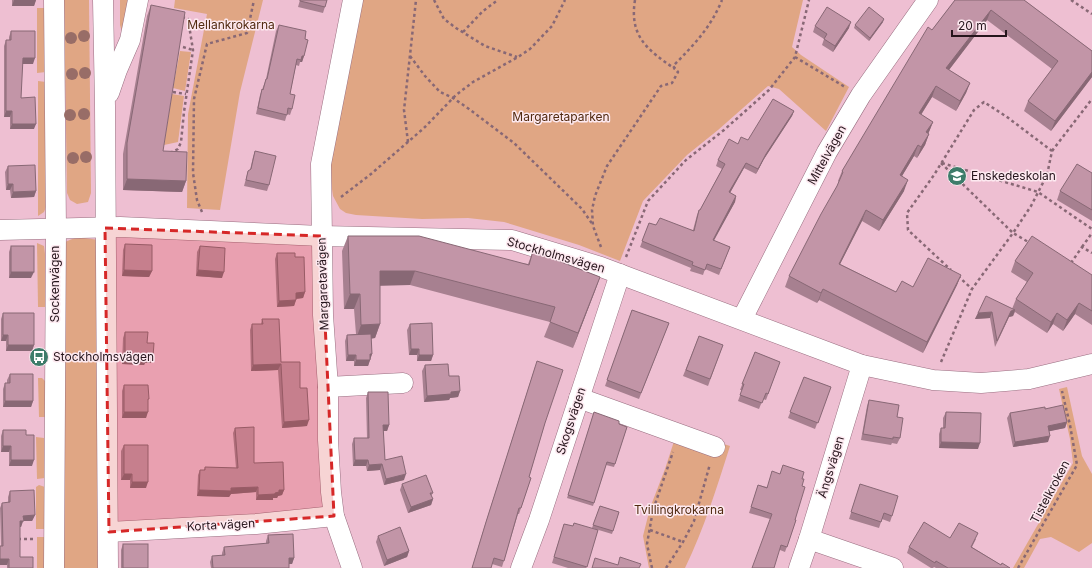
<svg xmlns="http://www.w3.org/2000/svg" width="1092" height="568" font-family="Inter,sans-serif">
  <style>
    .green { fill: #e0a684 }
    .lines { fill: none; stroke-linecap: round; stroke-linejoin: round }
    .minor-casing { stroke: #996e80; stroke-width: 21 }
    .path { stroke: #886875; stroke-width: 2.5; stroke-dasharray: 3 3; stroke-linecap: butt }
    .minor { stroke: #fff; stroke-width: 20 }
    .tree { fill: #986d67 }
    .wall { fill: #a78090 }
    .shaded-wall { fill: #886875 }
    .building { fill: #c295a7; stroke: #886875 }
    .marked { fill: #d62828; fill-opacity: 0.2; stroke: #d62828; stroke-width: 3; stroke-dasharray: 8 5; stroke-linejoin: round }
    .labels { text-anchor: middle; stroke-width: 3; stroke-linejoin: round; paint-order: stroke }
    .park-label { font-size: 12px; fill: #512a10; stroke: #fde9f0 }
    .street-label { font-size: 12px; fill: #26151c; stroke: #fde9f0 }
    .poi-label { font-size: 12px; fill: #26151c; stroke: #fde9f0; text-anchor: start }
  </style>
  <rect width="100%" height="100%" fill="#eebfd2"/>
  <g class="green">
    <path d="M 64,0 L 89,0 L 91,193 L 88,202 L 77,204 L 70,200 L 67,193 Z"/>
    <path d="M 120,0 L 128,0 L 122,32 L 120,25 Z"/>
    <path d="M 175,0 L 263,0 L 240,92 L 220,210 L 187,208 L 188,114 L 207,14 L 174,8 Z"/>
    <path d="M 363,0 L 803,0 L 792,47 L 801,55 L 849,87 L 826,131 L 779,89 L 768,86 L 718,130 L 687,155 L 643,201 L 620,261 L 579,245 L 504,222 L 468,218 L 422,219 L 356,215 L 346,213 L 340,209 L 333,196 L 328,161 Z"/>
    <path d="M 37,8 L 45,8 L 46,72 L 37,73 Z"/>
    <path d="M 180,51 L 191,52 L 185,91 L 173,88 Z"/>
    <path d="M 38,81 L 46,82 L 46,207 L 44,212 L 38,216 Z"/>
    <path d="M 172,94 L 184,96 L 178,142 L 164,145 Z"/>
    <path d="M 77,237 L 99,240 L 99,568 L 63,568 L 65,242 Z"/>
    <path d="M 37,243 L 44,246 L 45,254 L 45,307 L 38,307 Z"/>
    <path d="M 38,378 L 42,378 L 45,381 L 45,417 L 39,417 Z"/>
    <path d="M 1067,387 L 1082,456 L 1092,474 L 1092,543 L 1079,552 L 1051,537 L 1040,539 L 1024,568 L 1013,568 L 1073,463 L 1070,439 L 1059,389 Z"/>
    <path d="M 678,429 L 730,446 C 717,487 704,529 685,568 L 649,568 L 643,536 L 650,508 L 665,469 Z"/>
    <path d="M 36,437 L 44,438 L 45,478 L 37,479 Z"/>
    <path d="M 39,485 L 45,487 L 44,529 L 36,529 L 36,487 Z"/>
    <rect x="37" y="537" width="8" height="31"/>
  </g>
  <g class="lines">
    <g class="minor-casing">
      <g id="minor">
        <path d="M 54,0 L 56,229 L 54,568"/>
        <path d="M 103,0 L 105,106 L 108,568"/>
        <path d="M 109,93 L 117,70 L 130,40 L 138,0"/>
        <path d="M 0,230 L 120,227 L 321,236 L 512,240 L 601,267 L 862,365 L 933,380 L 981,383 L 1029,379 L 1092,364"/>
        <path d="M 742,319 L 827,152 L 861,95 L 928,0"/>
        <path d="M 328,387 L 403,383"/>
        <path d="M 579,398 L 715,447"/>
        <path d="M 109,532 L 256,524 L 334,516"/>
        <path d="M 809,539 L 893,568"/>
        <path d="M 352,568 L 334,516 L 331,492 L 328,440 L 328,387 L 323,315 L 321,164 L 353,0"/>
        <path d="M 521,568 L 539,520 L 620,274"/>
        <path d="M 799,568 L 809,539 L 862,365"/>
      </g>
    </g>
    <g class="path">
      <path d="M 434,0 L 444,19 L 456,28 L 485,46 L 517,57"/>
      <path d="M 635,0 C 629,37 648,50 675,69"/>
      <path d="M 1071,0 L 1092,14"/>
      <path d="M 463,32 L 483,11 L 498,0"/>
      <path d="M 183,47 L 193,50"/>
      <path d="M 410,56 L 425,76 L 440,92 L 453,98 L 469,109 L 514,143 L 582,209 L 593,225"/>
      <path d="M 795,57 L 845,87"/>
      <path d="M 173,92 L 186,94"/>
      <path d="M 408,142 L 404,110 L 416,0"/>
      <path d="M 1052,151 L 1092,99"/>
      <path d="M 170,153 L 178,149 L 181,142 L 184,112 L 193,50 L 188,19 L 182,17"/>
      <path d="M 941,163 L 1013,233 L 1031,206 L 1047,175 L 1052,151 L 1007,117 L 984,102 L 974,110 L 934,175 L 907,213 L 908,230 L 951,270"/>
      <path d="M 942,163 L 1038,192 L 1092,229"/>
      <path d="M 341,197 L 371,174 L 424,128 L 456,95 L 473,82 L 518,57 L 530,49 L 552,26 L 565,0"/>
      <path d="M 202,212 L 197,200 L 193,173 L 194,99 L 207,44 L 247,33 L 254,0"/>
      <path d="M 601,247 L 593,226 L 592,210 L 595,196 L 607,166 L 661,86 L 672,83 L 678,72 L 673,66 C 694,45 711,27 722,0"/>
      <path d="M 1082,247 L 1092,233"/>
      <path d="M 626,257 L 648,201 L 686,160 L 724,130 L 769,90 L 795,57 L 809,0"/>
      <path d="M 1071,263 L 1082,247 L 1092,253"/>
      <path d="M 958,276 L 972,289"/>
      <path d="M 941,362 L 972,289 L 1013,233 L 1030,243"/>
      <path d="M 650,530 L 683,542"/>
      <path d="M 18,539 L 34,539"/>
      <path d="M 652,568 L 647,544 L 653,510 L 673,452"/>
      <path d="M 666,568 L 683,542 L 694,521 L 710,464"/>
      <path d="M 1018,568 L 1077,465 L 1070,425 L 1062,391"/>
    </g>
    <use href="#minor" class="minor"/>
  </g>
  <g class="tree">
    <circle cx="84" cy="36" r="6"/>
    <circle cx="71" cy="38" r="6"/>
    <circle cx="85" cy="73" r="6"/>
    <circle cx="72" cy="74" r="6"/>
    <circle cx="84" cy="114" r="6"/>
    <circle cx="70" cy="115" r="6"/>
    <circle cx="86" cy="157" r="6"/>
    <circle cx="73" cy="158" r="6"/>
  </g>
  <g class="wall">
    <path d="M 12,0 L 36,0 L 34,6 L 12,6 Z"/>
    <path d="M 300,0 L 327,0 L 323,13 L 298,7 Z"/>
    <path d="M 955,0 L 1024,0 L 1092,51 L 1092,77 L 1051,131 L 1024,111 L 1028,101 L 1052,69 L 987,20 L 949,70 L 970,83 L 966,93 L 956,111 L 932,97 L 921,115 L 933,122 L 928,134 L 929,134 L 925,145 L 917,158 L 914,156 L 902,176 L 904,191 L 879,231 L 862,221 L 840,264 L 896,292 L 913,287 L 961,275 L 957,285 L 923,353 L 819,300 L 817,303 L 785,287 L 789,276 L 837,186 L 839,182 L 838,181 L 842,171 L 932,30 Z"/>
    <path d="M 151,5 L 163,151 L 186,181 L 182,192 L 123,190 L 123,154 L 147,16 Z"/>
    <path d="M 883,22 L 869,41 L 854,28 L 855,25 Z"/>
    <path d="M 279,25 L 305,39 L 304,56 L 302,62 L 300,62 L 299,66 L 296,65 L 290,94 L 292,109 L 290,115 L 287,114 L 285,121 L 256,114 L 260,95 L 266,79 L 276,31 Z"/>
    <path d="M 815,26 L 849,28 L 833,52 L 822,45 L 824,39 L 813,32 Z"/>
    <path d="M 11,31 L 33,64 L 22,64 L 21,98 L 34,129 L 10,129 L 10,117 L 4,117 L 4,46 L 6,40 L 9,40 L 9,37 Z"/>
    <path d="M 794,111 L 792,116 L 764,159 L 756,174 L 744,168 L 730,193 L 736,196 L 735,202 L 713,241 L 730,247 L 719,275 L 705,269 L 703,275 L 690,271 L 691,268 L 640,247 L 649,223 L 656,225 L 693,230 L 697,215 L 699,210 L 700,210 L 722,169 L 716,166 L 718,160 L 738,144 L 748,140 Z"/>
    <path d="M 255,151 L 269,185 L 267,191 L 244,186 L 248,171 L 250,170 L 253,157 Z"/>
    <path d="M 8,166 L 36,191 L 34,197 L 11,198 L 10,190 L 6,190 L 5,172 Z"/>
    <path d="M 1092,173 L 1092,221 L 1057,200 L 1060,191 Z"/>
    <path d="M 348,236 L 528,264 L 533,251 L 600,277 L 573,348 L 544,337 L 550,322 L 410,285 L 380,285 L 380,324 L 375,338 L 371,339 L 372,354 L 368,366 L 354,366 L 354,361 L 346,361 L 345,341 L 347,335 L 356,334 L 354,309 L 344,309 L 342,251 Z"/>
    <path d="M 125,244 L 152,271 L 149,277 L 122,276 L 123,250 Z"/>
    <path d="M 11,246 L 31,278 L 9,278 L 9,252 Z"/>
    <path d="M 200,246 L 222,278 L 196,276 L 197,252 Z"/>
    <path d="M 277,253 L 295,257 L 305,292 L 303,298 L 296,299 L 296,300 L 294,306 L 277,307 L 275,259 Z"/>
    <path d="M 1015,261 L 1092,275 L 1092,325 L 1075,314 L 1063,331 L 1053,324 L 1047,333 L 1015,312 L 1013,316 L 1009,317 L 995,347 L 990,318 L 975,319 L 978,313 L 1012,309 L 1016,299 L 1027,282 L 1011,272 Z"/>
    <path d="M 632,310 L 669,323 L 639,399 L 605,386 Z"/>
    <path d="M 3,313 L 34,345 L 32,351 L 6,351 L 6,341 L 1,341 L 1,319 Z"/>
    <path d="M 262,319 L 281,362 L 300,388 L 307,426 L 282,428 L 278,370 L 251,371 L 250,330 L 252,324 L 261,324 Z"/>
    <path d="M 410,324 L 433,355 L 431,361 L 417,361 L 417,355 L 409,355 L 407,330 Z"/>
    <path d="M 125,332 L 147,343 L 153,357 L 151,363 L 145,363 L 144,365 L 122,364 L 123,338 Z"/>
    <path d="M 699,336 L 723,345 L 708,386 L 683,376 Z"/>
    <path d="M 755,352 L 780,362 L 766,400 L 763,399 L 759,409 L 738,401 L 742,390 L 740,390 Z"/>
    <path d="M 425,365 L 449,376 L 460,391 L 458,397 L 450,398 L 449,400 L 424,402 L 422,371 Z"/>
    <path d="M 535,367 L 545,423 L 529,477 L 531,478 L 519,514 L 518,514 L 502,567 L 492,564 L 491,568 L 472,568 L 484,528 Z"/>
    <path d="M 10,374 L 33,401 L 31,407 L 3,407 L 3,389 L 5,383 L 7,383 L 7,380 Z"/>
    <path d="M 804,377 L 831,387 L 815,429 L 788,418 Z"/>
    <path d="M 124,385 L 148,402 L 146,418 L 122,418 L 122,391 Z"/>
    <path d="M 368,392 L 389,425 L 387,431 L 383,431 L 385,460 L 404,480 L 384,485 L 380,470 L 367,471 L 366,466 L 353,466 L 352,444 L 354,438 L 367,438 L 366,398 Z"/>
    <path d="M 869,400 L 897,417 L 900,438 L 897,444 L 892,443 L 891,445 L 861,440 L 867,406 Z"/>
    <path d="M 1045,409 L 1067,422 L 1065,428 L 1049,431 L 1048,442 L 1013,447 L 1007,418 L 1010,413 Z"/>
    <path d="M 594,412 L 619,424 L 627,427 L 614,467 L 606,465 L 593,506 L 567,498 Z"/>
    <path d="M 946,412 L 978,449 L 939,448 L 939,434 L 941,428 L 943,428 L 943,418 Z"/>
    <path d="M 235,428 L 254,463 L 284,490 L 282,495 L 278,496 L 277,498 L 273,498 L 273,500 L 256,500 L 256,492 L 231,494 L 229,497 L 197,496 L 198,475 L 200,470 L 204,470 L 205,467 L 236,468 L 233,433 Z"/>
    <path d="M 3,430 L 26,435 L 32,466 L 9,466 L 9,452 L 1,452 L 1,436 Z"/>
    <path d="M 124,445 L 146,488 L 130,488 L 130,480 L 121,480 L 121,451 Z"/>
    <path d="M 783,465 L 802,479 L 802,486 L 795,520 L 796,520 L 785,552 L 780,550 L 770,519 L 749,513 L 758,485 L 767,487 L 780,474 Z"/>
    <path d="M 402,484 L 433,493 L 431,496 L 433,499 L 431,505 L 408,513 L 400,490 Z"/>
    <path d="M 860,484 L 892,516 L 890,522 L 882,519 L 879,528 L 849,519 Z"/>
    <path d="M 10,491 L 35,515 L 32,521 L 23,521 L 21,527 L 20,527 L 20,557 L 33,568 L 7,568 L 7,565 L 0,565 L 0,546 L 1,546 L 0,508 L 2,503 L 8,503 L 8,497 Z"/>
    <path d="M 600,506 L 619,512 L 612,534 L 592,528 Z"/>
    <path d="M 564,524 L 572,526 L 598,530 L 586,568 L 568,568 L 552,563 Z"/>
    <path d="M 268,535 L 294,558 L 292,564 L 289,564 L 289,568 L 211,568 L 210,562 L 212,556 L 222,556 L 222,553 L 224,547 L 266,544 L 266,541 Z"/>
    <path d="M 378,536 L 409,551 L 407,557 L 384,566 L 376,542 Z"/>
    <path d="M 950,538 L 976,539 L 972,547 L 1001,565 L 1010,568 L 936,568 L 934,567 L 933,568 L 931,568 L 907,553 L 909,547 Z"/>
    <path d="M 123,544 L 148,568 L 121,568 L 121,550 Z"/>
  </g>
  <g class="shaded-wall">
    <path d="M 14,0 L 36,0 L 34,6 L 12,6 Z"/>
    <path d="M 991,10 L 987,20 L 942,79 L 946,68 Z"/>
    <path d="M 884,19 L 883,22 L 869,41 L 870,38 Z"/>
    <path d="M 851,22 L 849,28 L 833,52 L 835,46 Z"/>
    <path d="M 302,56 L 304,56 L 302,62 L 300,62 Z"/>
    <path d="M 23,58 L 35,58 L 33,64 L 21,64 Z"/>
    <path d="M 1092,72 L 1092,77 L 1051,131 L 1055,121 Z"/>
    <path d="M 970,83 L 966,93 L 956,111 L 960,101 Z"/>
    <path d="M 936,86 L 932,97 L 915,124 L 919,113 Z"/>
    <path d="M 6,111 L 12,111 L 10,117 L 4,117 Z"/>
    <path d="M 794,111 L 792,116 L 764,159 L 756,174 L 758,169 L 766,154 Z"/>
    <path d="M 933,122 L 929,132 L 922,143 L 926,132 Z"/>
    <path d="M 12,124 L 36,124 L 34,129 L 10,129 Z"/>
    <path d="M 929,134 L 925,145 L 917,158 L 921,147 Z"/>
    <path d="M 918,145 L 914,156 L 896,186 L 900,175 Z"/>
    <path d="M 746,163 L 744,168 L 727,198 L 729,192 Z"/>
    <path d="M 127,179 L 186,181 L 182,192 L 123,190 Z"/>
    <path d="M 908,180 L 904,191 L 879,231 L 883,220 Z"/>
    <path d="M 8,184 L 13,184 L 10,190 L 6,190 Z"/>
    <path d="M 36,191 L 34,197 L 11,198 L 13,192 Z"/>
    <path d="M 736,196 L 735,202 L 711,246 L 713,240 Z"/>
    <path d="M 866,210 L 862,221 L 835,274 L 839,264 Z"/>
    <path d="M 124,270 L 152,271 L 149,277 L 122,276 Z"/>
    <path d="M 198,270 L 224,272 L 222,278 L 196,276 Z"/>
    <path d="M 380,271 L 415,271 L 410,285 L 374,286 Z"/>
    <path d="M 11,272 L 34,272 L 31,278 L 9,278 Z"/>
    <path d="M 961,275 L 957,285 L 923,353 L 927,342 Z"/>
    <path d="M 600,277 L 595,291 L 573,348 L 578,333 Z"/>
    <path d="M 823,289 L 819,300 L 817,303 L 821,293 Z"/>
    <path d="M 305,292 L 303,298 L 294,299 L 296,293 Z"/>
    <path d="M 350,294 L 360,294 L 354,309 L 344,309 Z"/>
    <path d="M 296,300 L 294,306 L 277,307 L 279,301 Z"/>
    <path d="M 1079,303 L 1075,314 L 1063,331 L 1067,320 Z"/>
    <path d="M 1015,310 L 1013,316 L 1009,317 L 995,347 L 1011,311 Z"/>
    <path d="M 992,312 L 990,318 L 975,319 L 978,313 Z"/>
    <path d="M 1057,313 L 1053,324 L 1047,333 L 1051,322 Z"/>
    <path d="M 380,324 L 375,338 L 356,339 L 361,325 Z"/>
    <path d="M 3,335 L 8,335 L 6,341 L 1,341 Z"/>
    <path d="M 8,345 L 34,345 L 32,351 L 6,351 Z"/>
    <path d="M 411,349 L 419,349 L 417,355 L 409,355 Z"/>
    <path d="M 370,354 L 372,354 L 368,366 L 354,366 L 356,360 Z"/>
    <path d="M 348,355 L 356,355 L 354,361 L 346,361 Z"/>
    <path d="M 419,355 L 433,355 L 431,361 L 417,361 Z"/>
    <path d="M 146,357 L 153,357 L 151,363 L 145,363 L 144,365 L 122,364 L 125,358 Z"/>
    <path d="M 281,364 L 278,370 L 251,371 L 253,365 Z"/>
    <path d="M 460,391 L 458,397 L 450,398 L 449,400 L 424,402 L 427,396 L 451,392 Z"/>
    <path d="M 5,401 L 33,401 L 31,407 L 3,407 Z"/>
    <path d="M 124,412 L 148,412 L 146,418 L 122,418 Z"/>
    <path d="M 309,420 L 307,426 L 282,428 L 284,422 Z"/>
    <path d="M 1067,422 L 1065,428 L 1046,432 L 1048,426 Z"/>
    <path d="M 383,425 L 389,425 L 387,431 L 381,431 Z"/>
    <path d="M 1050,436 L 1048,442 L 1013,447 L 1015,442 Z"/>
    <path d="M 941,442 L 980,443 L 978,449 L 939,448 Z"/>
    <path d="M 3,446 L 11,446 L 9,452 L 1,452 Z"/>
    <path d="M 11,460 L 34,460 L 32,466 L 9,466 Z"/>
    <path d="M 355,460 L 368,460 L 366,466 L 353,466 Z"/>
    <path d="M 382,464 L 380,470 L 367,471 L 369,465 Z"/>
    <path d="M 124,474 L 132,474 L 130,480 L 121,480 Z"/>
    <path d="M 406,474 L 404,480 L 384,485 L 386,479 Z"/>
    <path d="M 132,482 L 148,482 L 146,488 L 130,488 Z"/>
    <path d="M 258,487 L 256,492 L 231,494 L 229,497 L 197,496 L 199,490 Z"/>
    <path d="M 279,490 L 284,490 L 282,495 L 278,496 L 277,498 L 273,498 L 273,500 L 256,500 L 258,495 L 275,493 Z"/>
    <path d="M 433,499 L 431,505 L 408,513 L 411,507 Z"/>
    <path d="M 35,515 L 32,521 L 23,521 L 21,527 L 17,527 L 20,521 L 23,516 Z"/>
    <path d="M 409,551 L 407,557 L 384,566 L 387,560 Z"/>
    <path d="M 289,558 L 294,558 L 292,564 L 287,564 Z"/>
    <path d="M 0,559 L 9,559 L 7,565 L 0,565 Z"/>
  </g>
  <g class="building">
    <path d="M 300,0 L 327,0 L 325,7 L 300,1 Z"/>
    <path d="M 955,0 L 1024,0 L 1092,51 L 1092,72 L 1055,121 L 1028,101 L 1058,61 L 991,10 L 946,68 L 970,83 L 960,101 L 936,86 L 919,113 L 933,122 L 926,132 L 929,134 L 921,147 L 918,145 L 900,175 L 908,180 L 883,220 L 866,210 L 839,264 L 896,292 L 902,281 L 913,287 L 928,258 L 961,275 L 927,342 L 823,289 L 821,293 L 789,276 L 821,214 L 837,186 L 843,172 L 842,171 L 928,27 L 932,30 Z"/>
    <path d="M 151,5 L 185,12 L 163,151 L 187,152 L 186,181 L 127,179 L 127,143 Z"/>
    <path d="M 827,7 L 851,22 L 835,46 L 824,39 L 827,34 L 815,26 Z"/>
    <path d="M 869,7 L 884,19 L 870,38 L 855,25 Z"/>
    <path d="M 279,25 L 306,31 L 305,39 L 308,40 L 304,56 L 302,56 L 301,60 L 297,59 L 290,94 L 295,95 L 292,109 L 288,108 L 287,115 L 258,108 L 262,89 L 263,90 L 266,79 L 267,79 Z"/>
    <path d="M 11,31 L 35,31 L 35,58 L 23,58 L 21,98 L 35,97 L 36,124 L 12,124 L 12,111 L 6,111 L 6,40 L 11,40 Z"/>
    <path d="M 773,99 L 794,111 L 766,154 L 758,169 L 746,163 L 729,192 L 736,196 L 713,240 L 730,247 L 721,269 L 707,264 L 705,270 L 692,265 L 693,262 L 642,241 L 649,223 L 656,225 L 660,218 L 694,231 L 699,210 L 700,210 L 725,164 L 718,160 L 729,139 L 738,144 L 741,137 L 748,140 Z"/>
    <path d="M 255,151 L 276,156 L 269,185 L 246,180 L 248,171 L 251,169 Z"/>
    <path d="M 1077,164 L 1092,173 L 1092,210 L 1060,191 Z"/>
    <path d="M 35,165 L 36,191 L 13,192 L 13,184 L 8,184 L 8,166 Z"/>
    <path d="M 348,236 L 419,236 L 529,265 L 533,251 L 600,277 L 578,333 L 550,322 L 555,307 L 415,271 L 380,271 L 380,324 L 361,325 L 360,294 L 350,294 Z"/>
    <path d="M 1032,236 L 1092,275 L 1092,311 L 1079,303 L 1067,320 L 1057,313 L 1051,322 L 1016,299 L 1033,273 L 1015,261 Z"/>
    <path d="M 125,244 L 152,245 L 152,271 L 124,270 Z"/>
    <rect x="11" y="246" width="23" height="26"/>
    <path d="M 200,246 L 225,248 L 224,272 L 198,270 Z"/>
    <path d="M 277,253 L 295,253 L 295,257 L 304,257 L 305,292 L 296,293 L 296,300 L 279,301 Z"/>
    <path d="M 986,296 L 1015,310 L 1011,311 L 997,341 L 992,312 L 978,313 Z"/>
    <path d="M 632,310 L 669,323 L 641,393 L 607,380 Z"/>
    <path d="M 3,313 L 34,313 L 34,345 L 8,345 L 8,335 L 3,335 Z"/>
    <path d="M 262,319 L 279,319 L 281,362 L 300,362 L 300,388 L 307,388 L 309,420 L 284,422 L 281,364 L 253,365 L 252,324 L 263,324 Z"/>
    <path d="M 432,323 L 433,355 L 419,355 L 419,349 L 411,349 L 410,324 Z"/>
    <path d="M 125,332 L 148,332 L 147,343 L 154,343 L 153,357 L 146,357 L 146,359 L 125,358 Z"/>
    <path d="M 371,334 L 372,354 L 370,354 L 370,360 L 356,360 L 356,355 L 348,355 L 347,335 Z"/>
    <path d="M 699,336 L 723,345 L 710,379 L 686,370 Z"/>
    <path d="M 755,352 L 780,362 L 768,394 L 766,393 L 762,403 L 740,395 L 744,384 L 742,384 Z"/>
    <path d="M 537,361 L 563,370 L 545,423 L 529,477 L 531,478 L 521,508 L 519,508 L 504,561 L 494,558 L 491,568 L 472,568 L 486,522 Z"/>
    <path d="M 448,364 L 449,376 L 459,376 L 460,391 L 451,392 L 451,394 L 427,396 L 425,365 Z"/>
    <path d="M 10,374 L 33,374 L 33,401 L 5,401 L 5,383 L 10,383 Z"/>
    <path d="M 804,377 L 831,387 L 818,423 L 790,412 Z"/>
    <path d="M 124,385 L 148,385 L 149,399 L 148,399 L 148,412 L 124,412 Z"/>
    <path d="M 368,392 L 388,392 L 389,425 L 383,425 L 385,460 L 402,456 L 406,474 L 386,479 L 382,464 L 369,465 L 368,460 L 355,460 L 354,438 L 369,438 Z"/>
    <path d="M 869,400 L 899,405 L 897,417 L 903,418 L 900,438 L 893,437 L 893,439 L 863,434 Z"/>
    <path d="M 1063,405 L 1067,422 L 1048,426 L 1050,436 L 1015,442 L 1010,413 L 1045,407 L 1045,409 Z"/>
    <path d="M 594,412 L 619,421 L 619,424 L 627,427 L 615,464 L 607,462 L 594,503 L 568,495 Z"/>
    <path d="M 946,412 L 981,413 L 980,443 L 941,442 L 941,428 L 945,428 Z"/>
    <path d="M 254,427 L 254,463 L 283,462 L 284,490 L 279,490 L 279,492 L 275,493 L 275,494 L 258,495 L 258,487 L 231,488 L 231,491 L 199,490 L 200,470 L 205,470 L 205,467 L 238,468 L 235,428 Z"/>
    <path d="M 3,430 L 26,430 L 26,435 L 34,435 L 34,460 L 11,460 L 11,446 L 3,446 Z"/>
    <path d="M 124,445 L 148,445 L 148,482 L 132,482 L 132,474 L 124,474 Z"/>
    <path d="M 783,465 L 804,472 L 802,479 L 804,479 L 802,486 L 805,487 L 795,520 L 796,520 L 787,547 L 781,545 L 774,568 L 752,568 L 772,514 L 751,507 L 758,485 L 767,488 L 772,471 L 780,474 Z"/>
    <path d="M 426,475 L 433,493 L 430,493 L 433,499 L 411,507 L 402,484 Z"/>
    <path d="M 860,484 L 898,496 L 892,516 L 884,513 L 881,522 L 851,512 Z"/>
    <path d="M 34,490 L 35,515 L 23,516 L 24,521 L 20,521 L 20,557 L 33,557 L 33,568 L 9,568 L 9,559 L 0,559 L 0,546 L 3,546 L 2,503 L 10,502 L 10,491 Z"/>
    <path d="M 600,506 L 619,512 L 613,531 L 593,525 Z"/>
    <path d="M 924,522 L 950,538 L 959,523 L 978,533 L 971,547 L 1001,565 L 1002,563 L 1010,568 L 948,568 L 936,561 L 935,563 L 909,547 Z"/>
    <path d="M 574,523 L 598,530 L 587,567 L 554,557 L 564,524 L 573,526 Z"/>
    <path d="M 400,527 L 409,551 L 387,560 L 378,536 Z"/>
    <path d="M 293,534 L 294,558 L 289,558 L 289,568 L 213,568 L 212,556 L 225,555 L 224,547 L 269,543 L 268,535 Z"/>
    <rect x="123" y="544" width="25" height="24"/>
    <path d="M 620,557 L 641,564 L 639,568 L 592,568 L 595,558 L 618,565 Z"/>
  </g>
  <path class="marked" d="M 105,228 L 321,236 L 334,516 L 109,532 Z"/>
  <defs>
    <g id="school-disc" transform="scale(1)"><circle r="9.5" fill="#3d7c6a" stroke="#fde9f0"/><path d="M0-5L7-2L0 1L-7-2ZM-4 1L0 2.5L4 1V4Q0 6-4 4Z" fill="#fff"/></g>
    <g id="bus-disc" transform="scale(1)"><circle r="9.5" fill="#3d7c6a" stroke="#fde9f0"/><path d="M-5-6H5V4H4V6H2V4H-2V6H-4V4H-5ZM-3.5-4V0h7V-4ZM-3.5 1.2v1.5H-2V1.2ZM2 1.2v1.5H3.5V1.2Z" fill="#fff"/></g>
  </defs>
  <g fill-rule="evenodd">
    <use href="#school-disc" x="957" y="176"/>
    <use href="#bus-disc" x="39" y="357"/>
  </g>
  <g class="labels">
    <g class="park-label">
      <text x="231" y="29">Mellankrokarna</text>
      <text x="561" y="121">Margaretaparken</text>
      <text x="679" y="514">Tvillingkrokarna</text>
    </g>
    <g class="street-label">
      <text transform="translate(827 155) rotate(-61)" y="4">Mittelvägen</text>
      <text transform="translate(556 255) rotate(16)" y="4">Stockholmsvägen</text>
      <text transform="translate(55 284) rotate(-90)" y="4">Sockenvägen</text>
      <text transform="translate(323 284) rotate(-92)" y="4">Margaretavägen</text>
      <text transform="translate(571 421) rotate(-72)" y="4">Skogsvägen</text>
      <text transform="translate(831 467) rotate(-73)" y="4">Ängsvägen</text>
      <text transform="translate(1050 492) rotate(-62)" y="4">Tistelkroken</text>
      <text transform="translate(221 525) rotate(-3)" y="4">Korta vägen</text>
    </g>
    <g class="poi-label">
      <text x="971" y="180">Enskedeskolan</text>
      <text x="53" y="361">Stockholmsvägen</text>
    </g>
  </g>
  <path d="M952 30v6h54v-6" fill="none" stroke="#26151c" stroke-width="2"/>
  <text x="958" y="30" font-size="12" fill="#26151c" stroke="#fde9f0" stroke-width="3" paint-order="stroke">20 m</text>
</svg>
